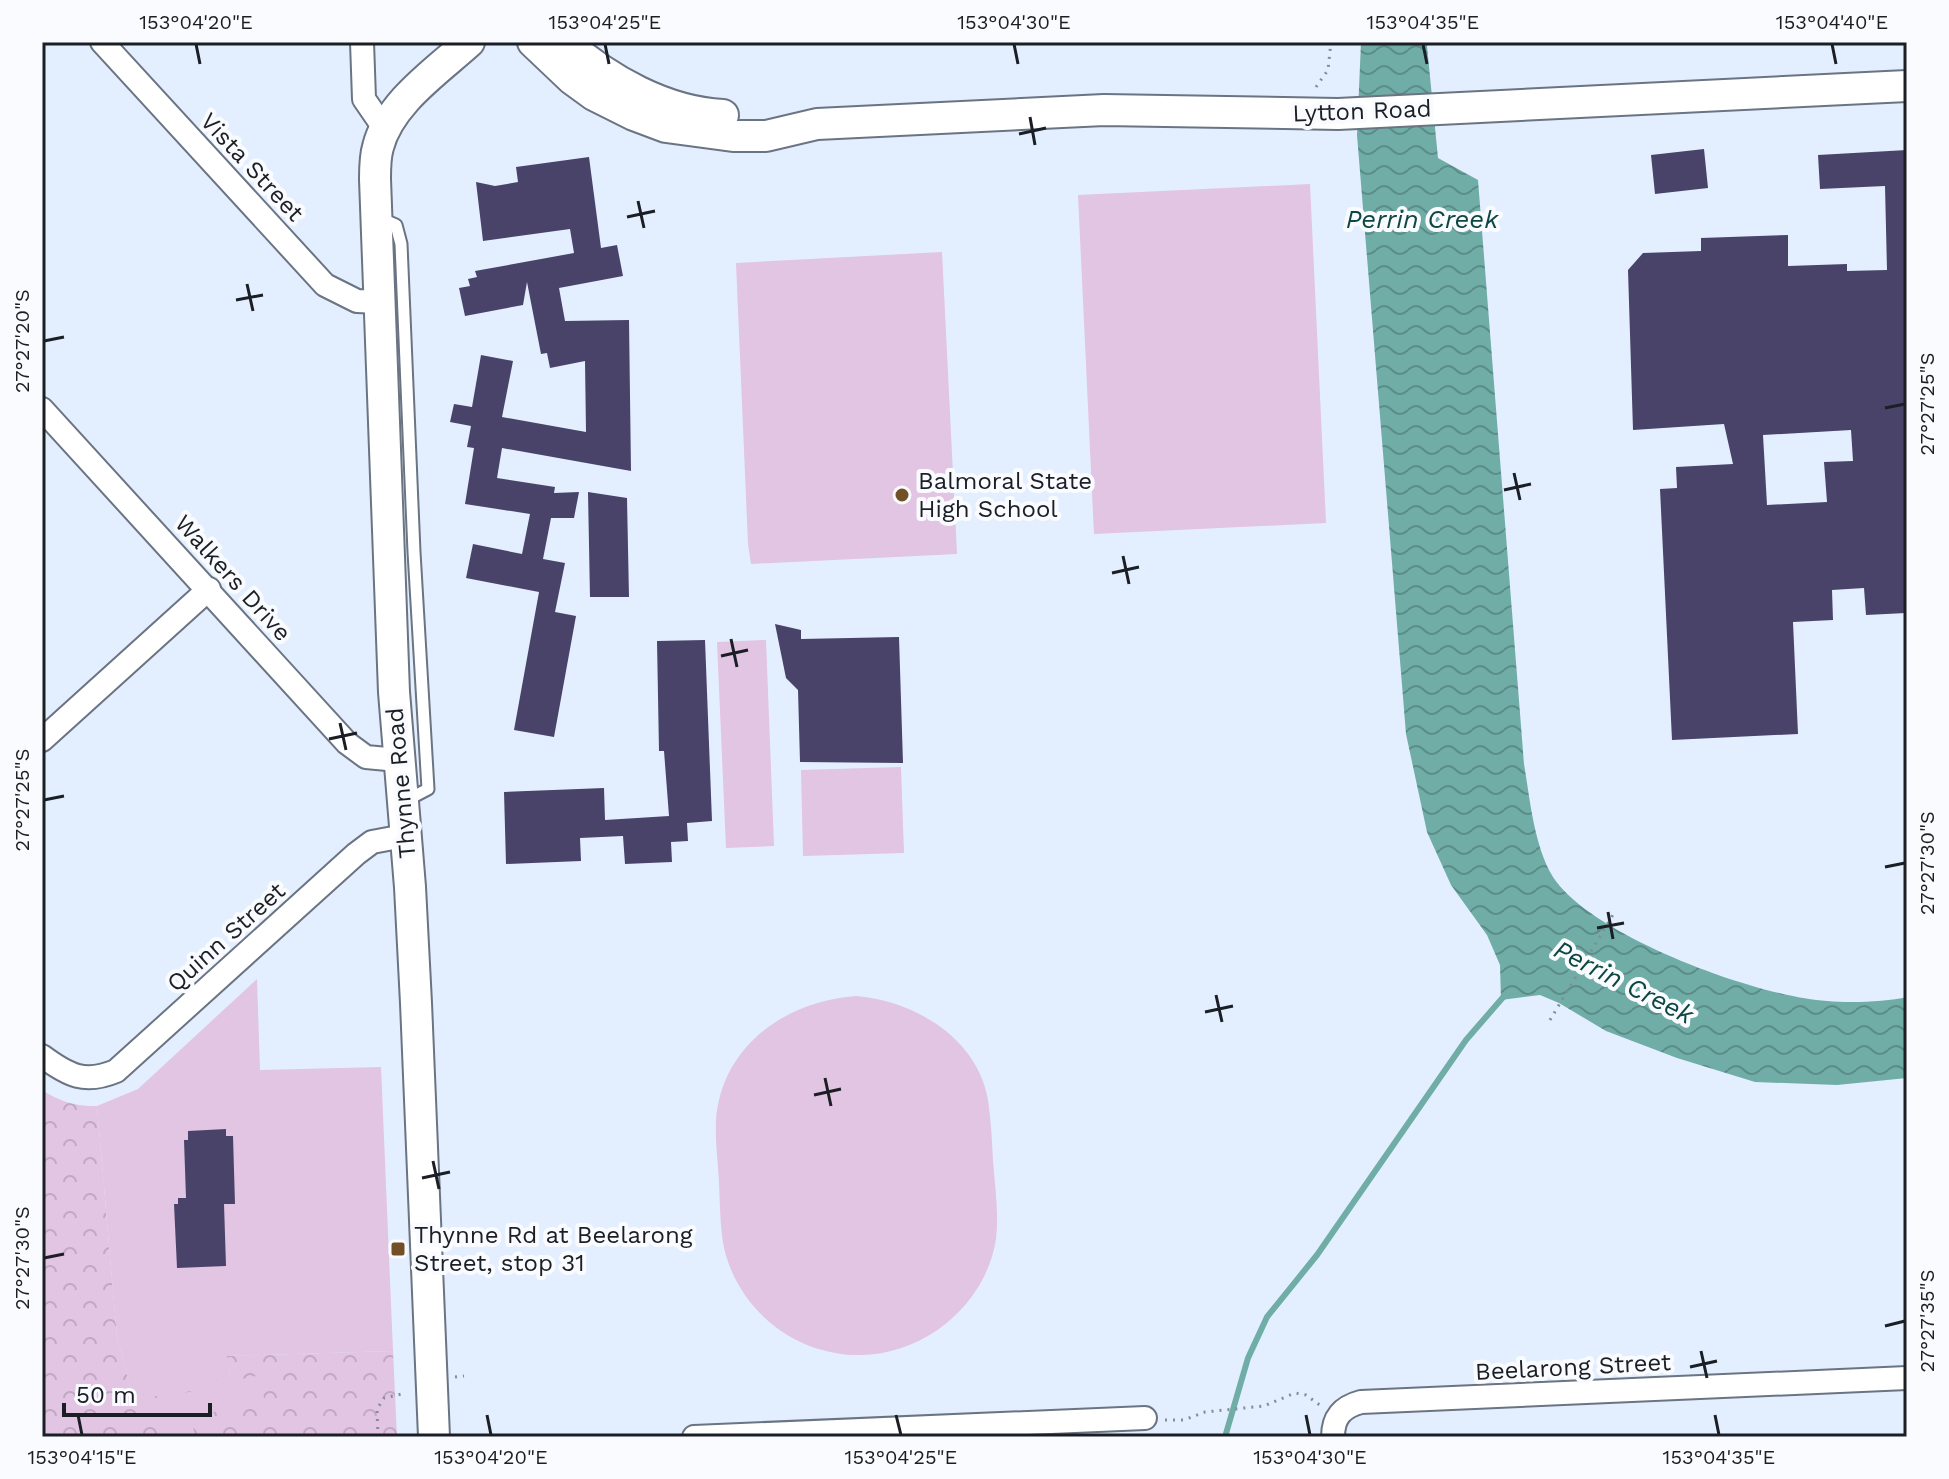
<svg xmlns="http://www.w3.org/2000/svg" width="1949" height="1479" font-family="'Work Sans',sans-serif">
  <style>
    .forest { fill: url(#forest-crowns) }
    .garden { fill: #e2c4e3 }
    .water { fill: url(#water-waves) }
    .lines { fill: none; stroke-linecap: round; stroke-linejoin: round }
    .stream { stroke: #70ada7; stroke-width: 6 }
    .building { fill: #49436a; fill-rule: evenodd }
    .lane-casing { stroke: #6a7482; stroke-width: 15 }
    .street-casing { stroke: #6a7482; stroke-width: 26 }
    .secondary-casing { stroke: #6a7482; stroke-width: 34 }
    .path { stroke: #848c97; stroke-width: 3; stroke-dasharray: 2 6; stroke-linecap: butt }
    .lane { stroke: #fff; stroke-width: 11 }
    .street { stroke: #fff; stroke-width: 22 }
    .secondary { stroke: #fff; stroke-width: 30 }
    .ticks { fill: none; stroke: #1b1f25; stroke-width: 3 }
    .poi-dot { fill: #714f27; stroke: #f9fbfe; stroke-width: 3 }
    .labels { text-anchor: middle; stroke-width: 8; stroke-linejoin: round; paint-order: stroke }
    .street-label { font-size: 24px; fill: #1b1f25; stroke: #f9fbfe }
    .poi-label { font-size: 24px; fill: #1b1f25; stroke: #f9fbfe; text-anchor: start }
    .water-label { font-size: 26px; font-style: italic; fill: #0e4742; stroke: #f9fbfe }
    .neatline { fill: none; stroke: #1b1f25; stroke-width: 3 }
    .ticks-label { font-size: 20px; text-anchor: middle; fill: #1b1f25 }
  </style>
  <defs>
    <pattern id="forest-crowns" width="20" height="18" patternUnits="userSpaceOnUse" patternTransform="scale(2)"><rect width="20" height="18" fill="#e2c4e3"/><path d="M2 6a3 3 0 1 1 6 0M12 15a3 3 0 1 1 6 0" fill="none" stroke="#c1a8c3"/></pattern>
    <pattern id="water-waves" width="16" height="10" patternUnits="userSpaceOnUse" patternTransform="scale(2)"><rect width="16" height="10" fill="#70ada7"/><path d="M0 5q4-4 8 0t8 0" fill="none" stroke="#5b8c88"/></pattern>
  </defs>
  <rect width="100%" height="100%" fill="#e3efff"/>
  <path class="forest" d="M 42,1090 C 58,1101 78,1107 97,1106 L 117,1337 L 134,1401 L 230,1375 L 226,1356 L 393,1351 L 397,1437 L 42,1437 Z"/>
  <g class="garden">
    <path d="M 1310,184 L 1326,523 L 1094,534 L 1078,195 Z"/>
    <path d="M 942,252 L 957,554 L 751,564 L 748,544 L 736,263 Z"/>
    <path d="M 766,640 L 774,846 L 726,848 L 717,642 Z"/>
    <path d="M 901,767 L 904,853 L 803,856 L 801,770 Z"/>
    <path d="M 257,979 L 260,1070 L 381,1067 L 393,1351 L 227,1356 L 230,1376 L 134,1402 L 117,1337 L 97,1106 L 138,1089 Z"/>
    <path d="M 856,996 C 914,1001 977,1037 988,1100 C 991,1120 992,1141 993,1161 C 995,1187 999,1213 996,1239 C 986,1304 926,1354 861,1355 C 796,1356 739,1311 724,1248 C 720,1227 720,1203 719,1182 C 718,1162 715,1141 716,1121 C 721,1046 786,1001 856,996 Z"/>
    <path d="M 255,1376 L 266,1385 L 263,1390 L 264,1400 L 197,1416 L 192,1420 L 195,1437 L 160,1437 L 154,1411 L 159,1399 Z"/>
  </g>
  <path class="water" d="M 1361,42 L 1431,42 L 1427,46 L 1438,158 L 1478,180 L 1524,764 C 1530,799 1534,846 1553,877 C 1591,936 1758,997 1827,1001 C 1849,1003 1886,1002 1907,997 L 1907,1078 L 1837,1085 L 1755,1082 L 1677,1058 L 1606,1031 L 1559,1003 L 1540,995 L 1501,1000 L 1500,965 L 1487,935 L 1451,885 L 1427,832 L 1406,734 L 1357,135 Z"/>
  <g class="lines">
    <path class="stream" d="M 1225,1437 L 1248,1358 L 1267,1317 L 1317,1255 L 1466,1040 L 1505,995"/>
  </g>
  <g class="building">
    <path d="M 1704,149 L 1708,188 L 1655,194 L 1651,155 Z"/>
    <path d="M 1907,150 L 1906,613 L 1866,615 L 1864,588 L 1832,590 L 1833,620 L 1793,622 L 1798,734 L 1672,740 L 1660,489 L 1677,488 L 1676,467 L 1733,464 L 1724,424 L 1633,430 L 1628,270 L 1643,253 L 1701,251 L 1701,238 L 1788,235 L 1788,266 L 1847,264 L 1847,271 L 1887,270 L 1885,186 L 1820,189 L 1818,155 ZM 1851,430 L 1853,461 L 1824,462 L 1827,502 L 1767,505 L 1763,435 Z"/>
    <path d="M 589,157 L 601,248 L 617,245 L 623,276 L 559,288 L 565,321 L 629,320 L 631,471 L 502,448 L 497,478 L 555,487 L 554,493 L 579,492 L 574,518 L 551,518 L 543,559 L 565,563 L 555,612 L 576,616 L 554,737 L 514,730 L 539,592 L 466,578 L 473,544 L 522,554 L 530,514 L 465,504 L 474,448 L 467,447 L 471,426 L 450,422 L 454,404 L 472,407 L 481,355 L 513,361 L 502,417 L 586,432 L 585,361 L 550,368 L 547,353 L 541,354 L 527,282 L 523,305 L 465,316 L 459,288 L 470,286 L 468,279 L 477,277 L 475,271 L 574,253 L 570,229 L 483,241 L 476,182 L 495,186 L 518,182 L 516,167 Z"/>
    <path d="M 588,492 L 627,498 L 629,597 L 590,597 Z"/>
    <path d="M 775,624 L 801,630 L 801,639 L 899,637 L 903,763 L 800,762 L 798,690 L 786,678 Z"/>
    <path d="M 705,640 L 712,821 L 687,823 L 688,841 L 671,842 L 672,862 L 625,864 L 623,836 L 580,838 L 581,861 L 506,864 L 504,792 L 604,788 L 605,820 L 669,816 L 664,751 L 659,751 L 657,641 Z"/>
    <path d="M 226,1129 L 226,1136 L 233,1136 L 235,1204 L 224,1204 L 226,1266 L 177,1268 L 174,1204 L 178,1204 L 178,1198 L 186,1198 L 184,1140 L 188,1140 L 188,1131 Z"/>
  </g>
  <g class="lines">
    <g class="lane-casing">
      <path id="lane" d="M 380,218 L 396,225 L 401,244 L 414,552 L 428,789 L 407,800"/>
    </g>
    <g class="street-casing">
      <g id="street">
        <path d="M 102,42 L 325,285 L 357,301 L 379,302"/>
        <path d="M 362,42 L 364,99 L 386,131"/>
        <path d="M 42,409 L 347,743 L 366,757 L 398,760"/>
        <path d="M 42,740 L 209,589"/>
        <path d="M 42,1056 C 69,1076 85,1084 116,1071 L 356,854 L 372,842 L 404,836"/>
        <path d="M 694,1437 L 1145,1418"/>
        <path d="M 1333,1437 C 1333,1417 1342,1407 1361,1402 L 1907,1378"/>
      </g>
    </g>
    <g class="secondary-casing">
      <g id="secondary">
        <path d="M 533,42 L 572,79 L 594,95 L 634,115 L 666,127 L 733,136 L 766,136 L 817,124 L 1104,110 L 1338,114 L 1907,86"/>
        <path d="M 565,42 C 608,80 665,112 723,115"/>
        <path d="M 434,1437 L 416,1003 L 410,887 L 394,692 L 375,179 C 375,168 375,157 378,147 C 389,103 437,71 469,42"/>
      </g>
    </g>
    <g class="path">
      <path d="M 1316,87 L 1328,70 L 1331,42"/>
      <path d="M 1550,1020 L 1614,913"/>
      <path d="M 455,1377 L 464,1376"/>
      <path d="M 1165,1420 L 1184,1420 L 1205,1412 L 1264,1406 L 1295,1393 L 1306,1395 L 1321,1406"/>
      <path d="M 378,1437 L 377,1409 L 384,1398 L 406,1393"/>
    </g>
    <use href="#lane" class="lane"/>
    <use href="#street" class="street"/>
    <use href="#secondary" class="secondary"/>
  </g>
  <path class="ticks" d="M 196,44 L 200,64M 605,44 L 609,64M 1014,44 L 1018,64M 1423,44 L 1427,64M 1832,44 L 1836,64M 1030,117 L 1035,145M 1019,134 L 1046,128M 638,201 L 644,228M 627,217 L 655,211M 247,284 L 253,311M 236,300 L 263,295M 44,341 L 64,337M 1885,408 L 1905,404M 1514,473 L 1520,500M 1504,490 L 1531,484M 1123,556 L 1129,584M 1112,573 L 1139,567M 731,639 L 737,667M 721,656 L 748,650M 340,723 L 346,750M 329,739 L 357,733M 44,800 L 64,796M 1885,867 L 1905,863M 1608,912 L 1613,939M 1597,928 L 1624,923M 1216,995 L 1222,1022M 1205,1012 L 1233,1006M 825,1078 L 831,1106M 814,1095 L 841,1089M 433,1161 L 439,1189M 422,1178 L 450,1172M 44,1258 L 64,1254M 1885,1326 L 1905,1321M 1701,1351 L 1707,1378M 1690,1367 L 1717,1361M 78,1415 L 82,1435M 487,1415 L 491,1435M 896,1415 L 901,1435M 1306,1415 L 1310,1435M 1715,1415 L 1719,1435"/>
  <g class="poi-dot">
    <circle cx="902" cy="495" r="8"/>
    <rect x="390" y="1241" width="16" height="16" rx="4"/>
  </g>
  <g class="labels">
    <g class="street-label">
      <text transform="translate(1362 111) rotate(-2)" y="8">Lytton Road</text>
      <text transform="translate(252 167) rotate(47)" y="8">Vista Street</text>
      <text transform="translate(233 578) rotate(48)" y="8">Walkers Drive</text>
      <text transform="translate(401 783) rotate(-95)" y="8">Thynne Road</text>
      <text transform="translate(226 937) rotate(-42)" y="8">Quinn Street</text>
      <text transform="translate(1573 1367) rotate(-3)" y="8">Beelarong Street</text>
    </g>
    <g class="poi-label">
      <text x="918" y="489">Balmoral State<tspan x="918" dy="28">High School</tspan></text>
      <text x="414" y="1243">Thynne Rd at Beelarong<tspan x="414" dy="28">Street, stop 31</tspan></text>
    </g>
    <g class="water-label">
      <text x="1422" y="228">Perrin Creek</text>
      <text transform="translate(1624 982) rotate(27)" y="9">Perrin Creek</text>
    </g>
  </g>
  <rect width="1949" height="1479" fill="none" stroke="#f9fbfe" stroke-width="88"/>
  <path d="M64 1403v12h146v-12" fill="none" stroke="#1b1f25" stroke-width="4"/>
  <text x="76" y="1403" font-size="24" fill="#1b1f25" stroke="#f9fbfe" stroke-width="6" paint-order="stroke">50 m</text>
  <rect x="44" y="44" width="1861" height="1391" class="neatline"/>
  <g class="ticks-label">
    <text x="196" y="29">153°04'20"E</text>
    <text x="605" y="29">153°04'25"E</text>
    <text x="1014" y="29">153°04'30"E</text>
    <text x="1423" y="29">153°04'35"E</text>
    <text x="1832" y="29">153°04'40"E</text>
    <text transform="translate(22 341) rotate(-90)" y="7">27°27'20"S</text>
    <text transform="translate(1927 404) rotate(-90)" y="7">27°27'25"S</text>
    <text transform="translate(22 800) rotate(-90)" y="7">27°27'25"S</text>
    <text transform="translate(1927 863) rotate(-90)" y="7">27°27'30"S</text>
    <text transform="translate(22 1258) rotate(-90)" y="7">27°27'30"S</text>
    <text transform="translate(1927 1321) rotate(-90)" y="7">27°27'35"S</text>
    <text x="82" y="1464">153°04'15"E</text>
    <text x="491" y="1464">153°04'20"E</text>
    <text x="901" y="1464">153°04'25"E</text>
    <text x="1310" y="1464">153°04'30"E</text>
    <text x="1719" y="1464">153°04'35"E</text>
  </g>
</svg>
